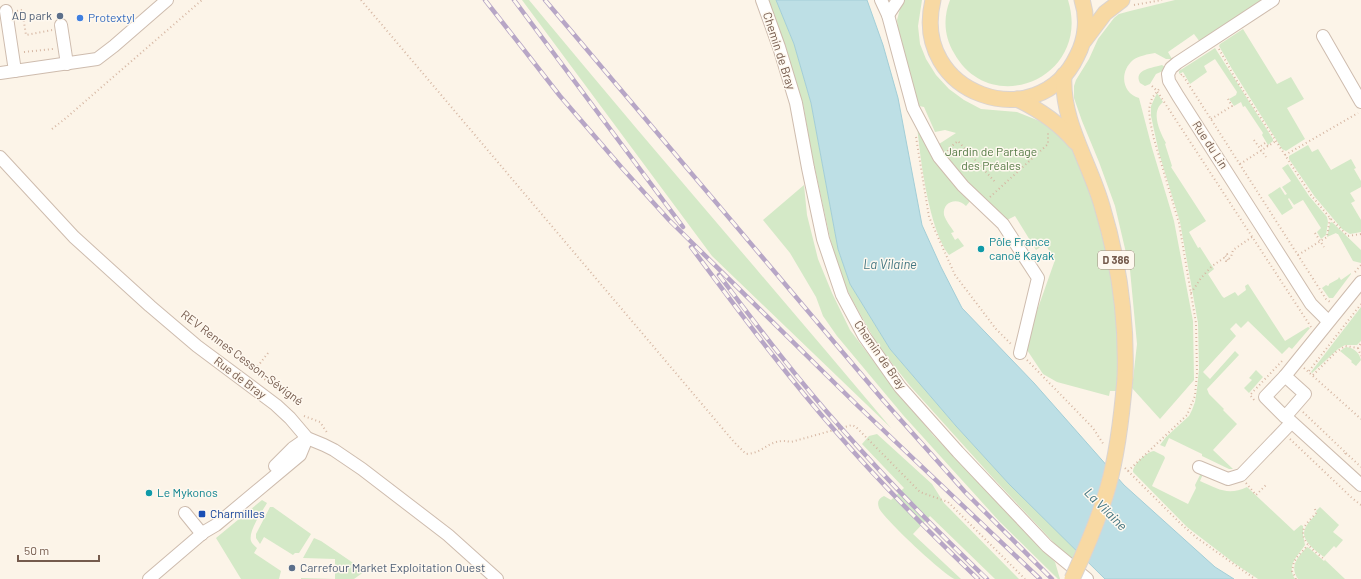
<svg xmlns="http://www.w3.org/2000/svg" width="1361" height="579" font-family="Barlow,sans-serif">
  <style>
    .green { fill: #d4e9c7 }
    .water { fill: #bddfe5; stroke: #a3ced7 }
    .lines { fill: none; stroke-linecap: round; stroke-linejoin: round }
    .minor-casing { stroke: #cebcae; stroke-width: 14 }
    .major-casing { stroke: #dbd4d1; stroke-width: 17 }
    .path { stroke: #d6b7a3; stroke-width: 2; stroke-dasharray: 1 3; stroke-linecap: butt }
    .minor { stroke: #fff; stroke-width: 12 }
    .major { stroke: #f8d9a3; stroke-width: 15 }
    .rail-casing { stroke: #b7a6c6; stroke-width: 4.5 }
    .rail { stroke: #fef8ef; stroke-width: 3; stroke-dasharray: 9; stroke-linecap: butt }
    .major-bridge-casing { stroke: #dbd4d1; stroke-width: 17; stroke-linecap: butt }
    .major-bridge { stroke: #f8d9a3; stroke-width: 15 }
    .service-dot { fill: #5c6f8a; stroke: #fef8ef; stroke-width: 1.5 }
    .shop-dot { fill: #3f7fe0; stroke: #fef8ef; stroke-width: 1.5 }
    .culture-dot { fill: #0f9aa8; stroke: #fef8ef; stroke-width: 1.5 }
    .transit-dot { fill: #1a4fb4; stroke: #fef8ef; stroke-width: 1.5 }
    .labels { text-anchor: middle; stroke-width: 3; stroke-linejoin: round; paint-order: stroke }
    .shield { fill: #fef8ef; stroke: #9e8a7e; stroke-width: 1 }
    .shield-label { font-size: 11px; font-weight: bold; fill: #755b4d }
    .service-label { font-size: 12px; fill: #4e5e75; stroke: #fef8ef; text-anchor: end }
    .shop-label { font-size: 12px; fill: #366cbe; stroke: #fef8ef; text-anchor: start }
    .street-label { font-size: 12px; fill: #755b4d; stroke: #fef8ef }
    .park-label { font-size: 12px; fill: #547a45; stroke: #fef8ef }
    .culture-label { font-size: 12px; fill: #0d838f; stroke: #fef8ef; text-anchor: start }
    .transit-label { font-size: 12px; fill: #164399; stroke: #fef8ef; text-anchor: start }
    .water-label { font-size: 13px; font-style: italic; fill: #437681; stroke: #fef8ef }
  </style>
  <rect width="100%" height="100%" fill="#fcf4e8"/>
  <g class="green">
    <path d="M 522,0 L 529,0 C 648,144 771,285 891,428 L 712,256 Z"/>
    <path d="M 767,0 L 776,0 L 794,44 L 811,103 L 838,249 L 850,284 L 890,349 L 956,426 L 1009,484 L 1076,550 L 1072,562 L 993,478 L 911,387 L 878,346 L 854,303 L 842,280 L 830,238 L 812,155 L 803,104 L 785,48 Z"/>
    <path d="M 904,0 L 922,0 L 918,26 L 920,44 L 926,59 L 936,75 L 949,89 L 964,100 L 981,109 L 1017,112 L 1042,122 L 1057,131 L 1067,142 L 1077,157 L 1090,190 L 1099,221 L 1112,277 L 1118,333 L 1119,358 L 1117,391 L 1110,391 L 1109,396 L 1057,382 L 1043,374 L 1027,350 L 1026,343 L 1027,339 L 1055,260 L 1045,244 L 1036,250 L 1015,216 L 1007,220 C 981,199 955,174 939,144 L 956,133 L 945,130 L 935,132 L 924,107 L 919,106 L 899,36 L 897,20 L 901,5 Z"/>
    <path d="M 950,0 L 1068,0 C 1092,77 991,120 954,53 C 944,36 943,18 950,0 Z"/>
    <path d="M 1175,0 L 1264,0 L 1200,42 L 1194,34 L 1168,52 L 1172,59 L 1166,59 L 1155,53 C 1148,54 1139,56 1133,60 C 1119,72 1122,93 1139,98 L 1152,148 L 1174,221 L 1193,321 L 1194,380 L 1160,419 L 1132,388 L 1137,344 L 1130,270 L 1115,206 L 1099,162 L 1082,121 L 1074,98 L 1074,86 L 1076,80 L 1089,59 L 1098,39 L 1114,18 L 1119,14 L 1130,11 Z"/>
    <path d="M 1243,29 L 1277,84 L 1291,77 L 1304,99 L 1287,108 L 1305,139 L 1286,151 L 1282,149 L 1232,69 L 1219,46 L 1220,44 Z"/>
    <path d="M 1215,48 L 1273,139 L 1273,141 L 1268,145 L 1262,135 L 1263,133 L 1245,106 L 1243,107 L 1241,102 L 1234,106 L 1229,99 L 1236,95 L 1237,92 L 1215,59 L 1204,66 L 1207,72 L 1190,84 L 1183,72 L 1179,74 L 1179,71 Z"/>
    <path d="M 1162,65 L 1165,67 L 1163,71 L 1156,74 L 1150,84 L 1145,86 L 1140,83 C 1133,69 1153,68 1162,65 Z"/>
    <path d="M 1157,93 L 1163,102 C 1150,112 1160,132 1166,143 L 1165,144 L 1172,166 L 1171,167 L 1206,221 L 1189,232 L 1198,248 L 1200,247 L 1214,269 L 1208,274 L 1222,296 L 1224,298 L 1235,292 L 1238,296 L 1246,290 L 1245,286 L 1248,284 L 1285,341 L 1308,327 L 1310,328 L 1292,349 L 1289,347 L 1282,354 L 1248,321 L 1241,328 L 1236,323 L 1230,329 L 1236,336 L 1203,372 L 1210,379 L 1235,351 L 1239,355 L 1207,389 L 1209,394 L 1224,409 L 1223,410 L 1237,424 L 1213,450 L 1233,469 L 1229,469 L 1202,456 L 1202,454 L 1169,438 L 1165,447 L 1160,445 L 1166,437 L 1189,416 L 1192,410 L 1195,402 L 1197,389 L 1199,369 L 1198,323 L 1180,222 L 1159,153 L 1151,116 L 1151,106 Z"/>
    <path d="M 917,125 L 971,200 L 966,206 C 958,197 942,201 944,215 C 946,221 951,227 954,232 L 951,233 L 955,240 L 958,238 L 964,246 L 949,255 C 929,230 920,158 917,125 Z"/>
    <path d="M 1308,145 L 1312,152 L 1318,149 L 1331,170 L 1351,159 L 1356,168 L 1354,169 L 1361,181 L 1361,187 L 1350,193 L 1355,201 L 1351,203 L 1361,220 L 1361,232 L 1350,234 L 1342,229 L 1315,197 L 1289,159 L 1289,156 Z"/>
    <path d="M 1288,164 L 1309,196 L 1327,217 L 1328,222 L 1326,235 L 1321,239 L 1317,232 L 1321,228 L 1303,200 L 1294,205 L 1289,198 L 1288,199 L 1293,208 L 1282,215 L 1268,195 L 1280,187 L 1285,195 L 1287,194 L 1282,187 L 1291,181 L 1282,168 Z"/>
    <path d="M 804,185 L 807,215 L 818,259 L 832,293 L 850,330 L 882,372 L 933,435 L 1055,562 L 1060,579 L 1058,579 L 999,521 L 903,415 L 837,336 L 823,316 L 816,297 L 790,253 L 763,220 Z"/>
    <path d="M 1332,222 L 1361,250 L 1361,263 L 1353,261 L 1338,234 L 1337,234 L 1336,233 L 1327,237 L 1330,223 Z"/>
    <path d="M 1351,273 L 1351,274 L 1333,298 L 1329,298 L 1322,288 L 1326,285 L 1328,286 L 1329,285 L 1329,284 L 1338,279 L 1339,277 L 1341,280 Z"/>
    <path d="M 1361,307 L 1361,341 L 1357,345 L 1345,345 L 1338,349 L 1312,373 L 1311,372 Z"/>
    <path d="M 1346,347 C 1354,348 1359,352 1361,360 L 1356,366 L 1351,362 L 1352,361 L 1340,351 Z"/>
    <path d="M 1256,370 L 1263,377 L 1249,393 L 1244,388 L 1252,380 L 1249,378 Z"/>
    <path d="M 877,434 L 932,484 L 944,503 L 1019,579 L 995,579 L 930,516 L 913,534 L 961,579 C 959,579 957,579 955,579 C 946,577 882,517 879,508 C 877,502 878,499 884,496 L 891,500 L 904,488 L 862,444 L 869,436 Z"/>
    <path d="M 1154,451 L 1164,456 L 1165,458 L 1152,486 L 1188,504 L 1196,488 L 1195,485 L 1201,473 L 1203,474 L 1200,481 C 1218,489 1228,496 1247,487 L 1294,531 L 1301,525 L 1303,526 L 1303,535 L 1305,545 C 1298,556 1286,565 1295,579 L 1258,579 L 1234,563 L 1187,527 L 1133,472 C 1133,464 1147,452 1154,451 Z"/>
    <path d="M 262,500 L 267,503 C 262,512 248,531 251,541 C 252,544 255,546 257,548 L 254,553 L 281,571 L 279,579 L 241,579 L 216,538 Z"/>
    <path d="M 270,507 L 273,507 L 311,534 L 299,553 L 295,553 L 293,555 L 264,537 L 260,544 L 256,538 L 256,534 Z"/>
    <path d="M 1320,507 L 1339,525 L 1333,532 L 1343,540 L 1336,548 L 1334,546 L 1324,557 C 1316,551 1300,540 1305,529 C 1307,523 1313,518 1317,513 L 1316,511 Z"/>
    <path d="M 314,538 L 321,541 L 365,571 L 354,579 L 301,579 L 301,578 L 335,579 L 335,559 L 303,558 Z"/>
    <path d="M 1307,547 L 1309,548 L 1324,561 L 1325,560 L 1345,579 L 1298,579 C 1289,566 1298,557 1307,547 Z"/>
  </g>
  <path class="water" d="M 776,0 L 867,0 L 883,45 L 898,98 L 922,225 L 941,267 L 962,308 L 1034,383 L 1124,485 L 1215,567 L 1234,579 L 1105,579 L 1009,484 L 956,426 L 890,349 L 850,284 L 838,249 L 811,103 L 794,44 Z"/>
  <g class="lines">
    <g class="minor-casing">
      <g id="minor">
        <path d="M 762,0 L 779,47 L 796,103 L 808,168 L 823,239 L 842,295 L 864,336 L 900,387 L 958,452 L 1047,546 L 1087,579"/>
        <path d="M 881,0 L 888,15 L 913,108 L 939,157 L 963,186 L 1003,224 L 1038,278 L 1020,353"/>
        <path d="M 1273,0 L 1177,63 L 1171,68 L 1168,74 L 1169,81 L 1178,96 L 1311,304 L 1328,321"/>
        <path d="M 6,11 L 15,71"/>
        <path d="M 888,15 L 898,0"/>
        <path d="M 61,25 L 67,64"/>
        <path d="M 1323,36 L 1361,102"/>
        <path d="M 0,73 L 97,59 L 114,46 L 167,0"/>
        <path d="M 0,157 L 74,237 L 150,306 L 197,346 L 276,405 L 290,418 L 307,438 L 324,445 L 334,450 L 362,469 L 448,535 L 497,579"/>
        <path d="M 1285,376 L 1361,282"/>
        <path d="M 1285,376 L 1305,394 L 1285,417 L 1265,397 Z"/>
        <path d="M 1286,417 L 1361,485"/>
        <path d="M 275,466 L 293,448 L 306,439"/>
        <path d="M 1199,467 L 1228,479 L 1241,475 L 1291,423"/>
        <path d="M 185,513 L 202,534"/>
        <path d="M 149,579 L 204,532 L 216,525 L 300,455 L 307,438"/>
      </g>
    </g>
    <g class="major-casing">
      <g id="major">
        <path d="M 933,0 C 910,95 1038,138 1077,56 C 1086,39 1088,18 1082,0"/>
        <path d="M 1084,41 L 1105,13 L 1122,0"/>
        <path d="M 1064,75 C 1061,121 1090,163 1102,206 C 1119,262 1127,319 1125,378"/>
        <path d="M 1017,99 C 1040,110 1059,123 1075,142"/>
      </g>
    </g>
    <g class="path">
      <path d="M 361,0 L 734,442 L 746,454 C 766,453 769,437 791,442 L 852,425 L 856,427 L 920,492 L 948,502 L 1025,579"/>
      <path d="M 1134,5 L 1162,0"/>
      <path d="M 17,11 L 22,10 L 26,35 L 52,30"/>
      <path d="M 1219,49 L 1235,78 L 1311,195 L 1330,218 L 1348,236 L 1361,234"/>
      <path d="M 24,52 L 53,49"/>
      <path d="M 1181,75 L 1182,74 L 1326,299 L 1330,302"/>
      <path d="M 1152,86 L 1157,91 L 1311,327"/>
      <path d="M 1211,119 L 1232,106 L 1228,99"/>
      <path d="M 52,129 L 66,118 L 202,0"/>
      <path d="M 916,137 L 929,217 L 955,275 L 996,329 L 1011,344"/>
      <path d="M 1254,140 L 1266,157"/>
      <path d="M 1261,146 L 1265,143 L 1268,146"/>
      <path d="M 948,151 L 948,149 L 958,141 L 996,183"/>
      <path d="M 1285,155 L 1358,113"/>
      <path d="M 1240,164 L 1276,141"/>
      <path d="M 990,197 L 1048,144 L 1048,133"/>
      <path d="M 1315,233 L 1324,247"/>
      <path d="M 1298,255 L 1327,237 L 1330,218"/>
      <path d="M 1228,260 L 1225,255 L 1227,254 L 1228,256"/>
      <path d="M 1355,272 L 1361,265"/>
      <path d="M 1191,293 L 1201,278 L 1212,266 L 1224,258 L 1226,261 L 1231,257 L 1233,250 L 1252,237"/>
      <path d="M 1358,348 L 1361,356"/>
      <path d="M 268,353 L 254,371 L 284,394 L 283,396"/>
      <path d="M 1027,360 L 1093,428 L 1104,445"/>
      <path d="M 1304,368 L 1361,419"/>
      <path d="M 1309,371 L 1361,304"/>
      <path d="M 1313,375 L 1336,352 L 1345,346 L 1358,348 L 1361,343"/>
      <path d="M 1254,400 L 1250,395 L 1282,361"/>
      <path d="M 1303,412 L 1346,453 L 1343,456"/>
      <path d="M 304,416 L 320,422 L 328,434"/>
      <path d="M 1290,439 L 1352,498 L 1361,505"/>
      <path d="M 1346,453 L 1361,467"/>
      <path d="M 1125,468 L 1181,524 L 1197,538 L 1255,579"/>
      <path d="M 1128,471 L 1187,415 L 1195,396 L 1197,373 L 1196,323 L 1179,223 L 1154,139 L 1150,121 L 1149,109 L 1152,98 L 1160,88"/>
      <path d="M 1246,483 L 1256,495 L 1266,485"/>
      <path d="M 1315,509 L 1316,513 C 1313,517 1308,521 1305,526 C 1297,540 1316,552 1325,560"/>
      <path d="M 1296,579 L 1292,571 L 1294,562 L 1297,557 L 1308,545"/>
    </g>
    <use href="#minor" class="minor"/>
    <use href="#major" class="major"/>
    <g class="rail-casing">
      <g id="rail">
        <path d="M 485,0 L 560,96 L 622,168 L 669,220 L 858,406 L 1040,579"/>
        <path d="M 514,0 L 683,227"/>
        <path d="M 545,0 L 883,400 L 965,492 L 1052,579"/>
        <path d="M 691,247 C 738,310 785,374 837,433 C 881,484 929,532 978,579"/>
        <path d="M 719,275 C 758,327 798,380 842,429 C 888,481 937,531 987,579"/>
      </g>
    </g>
    <use href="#rail" class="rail"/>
    <g class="major-bridge-casing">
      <path id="major-bridge" d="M 1072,579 C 1086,549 1099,519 1108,487 C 1118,452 1122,414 1125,378"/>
    </g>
    <use href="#major-bridge" class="major-bridge"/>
  </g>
  <g class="service-dot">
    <circle cx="60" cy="16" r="4"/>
    <circle cx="292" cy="568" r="4"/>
  </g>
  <circle class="shop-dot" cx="80" cy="18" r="4"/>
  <g class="culture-dot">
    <circle cx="981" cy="249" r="4"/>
    <circle cx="149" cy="493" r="4"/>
  </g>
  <rect class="transit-dot" x="198" y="510" width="8" height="8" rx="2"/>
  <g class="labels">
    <rect class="shield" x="1098" y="251" width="36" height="18" rx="3"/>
    <g class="shield-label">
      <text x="1116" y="264">D 386</text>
    </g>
    <g class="service-label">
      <text x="52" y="20">AD park</text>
      <text x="300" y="572" text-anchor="start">Carrefour Market Exploitation Ouest</text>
    </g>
    <g class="shop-label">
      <text x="88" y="22">Protextyl</text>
    </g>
    <g class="street-label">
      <text transform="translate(779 51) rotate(72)" y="4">Chemin de Bray</text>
      <text transform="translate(1210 145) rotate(57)" y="4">Rue du Lin</text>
      <text transform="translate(880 355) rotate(55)" y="4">Chemin de Bray</text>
      <text transform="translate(242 358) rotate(37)" y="4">REV Rennes Cesson-Sévigné</text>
      <text transform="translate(240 378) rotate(37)" y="4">Rue de Bray</text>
    </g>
    <g class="park-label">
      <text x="991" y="156">Jardin de Partage<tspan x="991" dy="14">des Préales</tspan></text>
    </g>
    <g class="culture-label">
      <text x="989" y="246">Pôle France<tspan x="989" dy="14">canoë Kayak</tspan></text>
      <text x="157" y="497">Le Mykonos</text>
    </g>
    <g class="transit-label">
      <text x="210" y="518">Charmilles</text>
    </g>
    <g class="water-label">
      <text x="890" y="269">La Vilaine</text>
      <text transform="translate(1106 509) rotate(45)" y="5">La Vilaine</text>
    </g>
  </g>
  <path d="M18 555v6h81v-6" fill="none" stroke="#755b4d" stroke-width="2"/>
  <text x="24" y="555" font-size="12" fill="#755b4d" stroke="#fef8ef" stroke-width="3" paint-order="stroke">50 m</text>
</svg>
